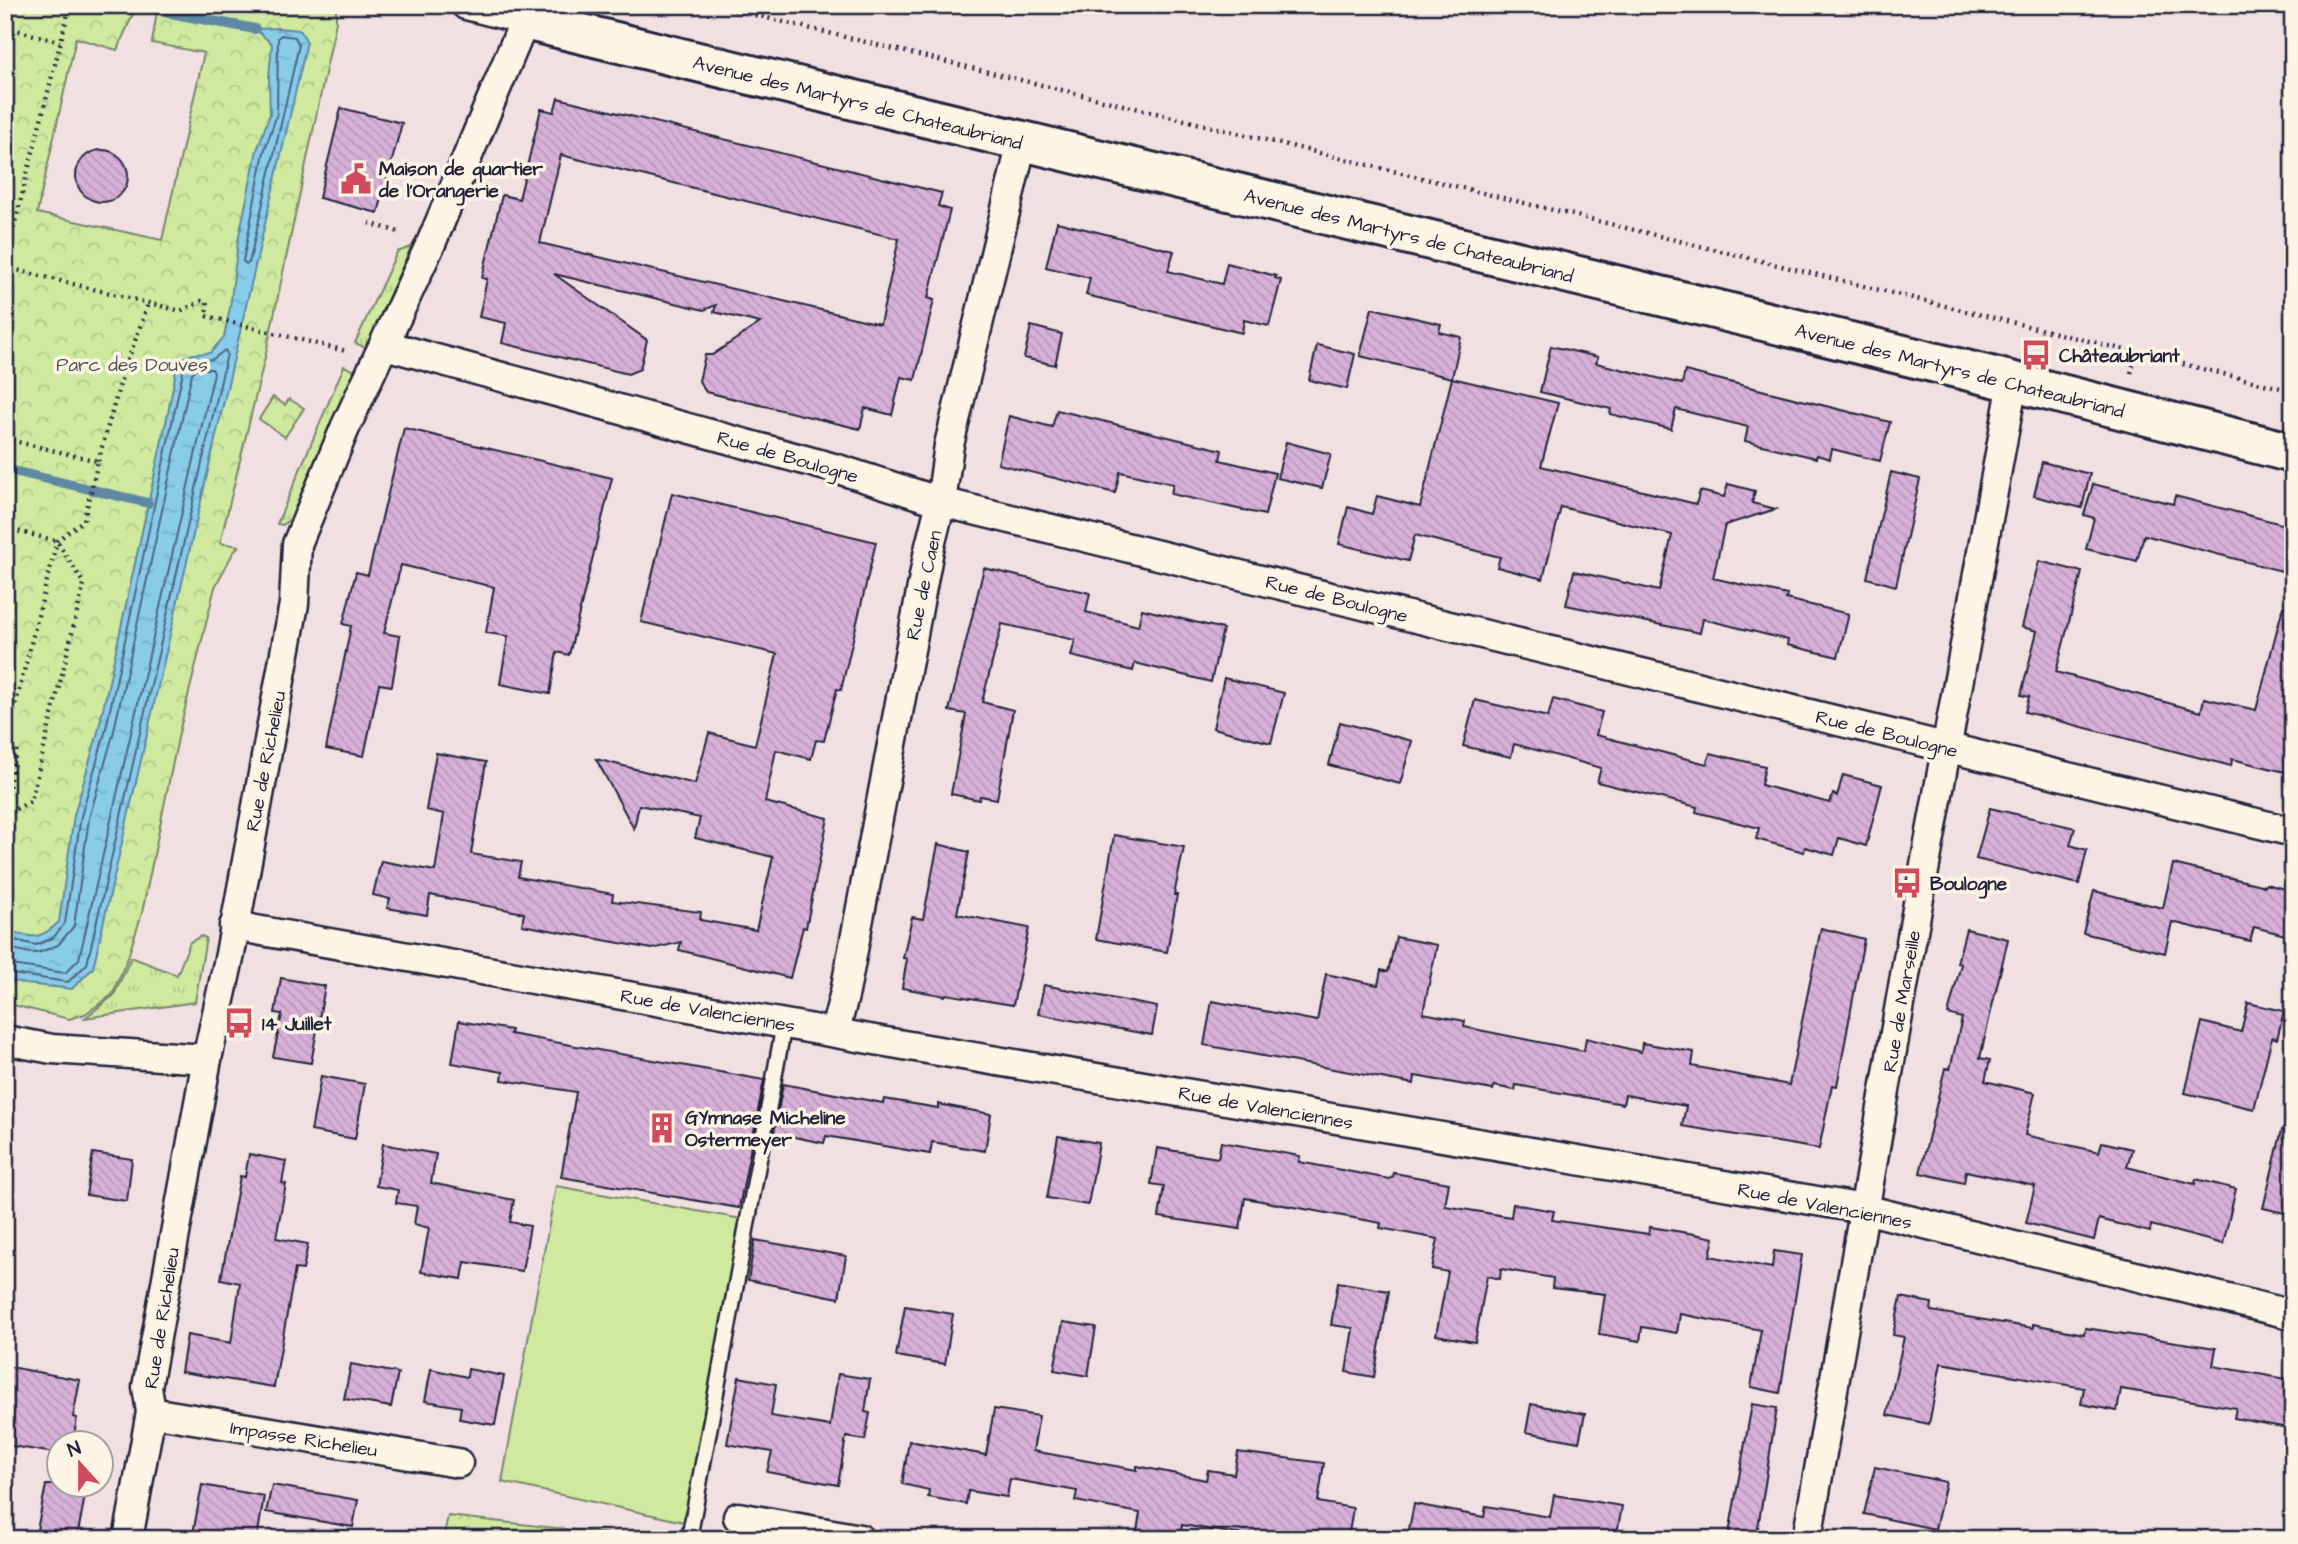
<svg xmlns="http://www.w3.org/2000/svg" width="2298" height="1544" font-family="'Architects Daughter',sans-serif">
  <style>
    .grass { fill: url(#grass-tufts); stroke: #78866d; stroke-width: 2 }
    .park { fill: url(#park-crowns); stroke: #78866d; stroke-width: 2 }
    .pitch { fill: #cfe99f; stroke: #78866d; stroke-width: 2 }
    .water { fill: url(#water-ripples); stroke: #5f88a4; stroke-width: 2 }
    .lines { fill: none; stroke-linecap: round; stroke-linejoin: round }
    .shore { stroke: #4b6681; stroke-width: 2 }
    .stream { stroke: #5f88a4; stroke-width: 10 }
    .building { fill: url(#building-back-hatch); stroke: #22223b; stroke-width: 2; fill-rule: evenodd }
    .lane-casing { stroke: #22223b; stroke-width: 19 }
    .street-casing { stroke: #22223b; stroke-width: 33 }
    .secondary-casing { stroke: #22223b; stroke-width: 44 }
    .path { stroke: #22223b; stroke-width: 4.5; stroke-dasharray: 2 5; stroke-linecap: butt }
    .lane { stroke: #fcf5e5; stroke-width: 14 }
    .street { stroke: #fcf5e5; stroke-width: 28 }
    .secondary { stroke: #fcf5e5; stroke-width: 38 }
    .labels { text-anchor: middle; stroke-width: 7; stroke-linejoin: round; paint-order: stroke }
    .street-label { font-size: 19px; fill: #22223b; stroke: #fcf5e5 }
    .poi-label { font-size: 19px; font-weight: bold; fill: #22223b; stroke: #fcf5e5; text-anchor: start }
    .park-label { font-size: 19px; fill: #4d5454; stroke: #fcf5e5 }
  </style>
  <defs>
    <pattern id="grass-tufts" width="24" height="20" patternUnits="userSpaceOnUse" patternTransform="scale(1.75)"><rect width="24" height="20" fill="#cfe99f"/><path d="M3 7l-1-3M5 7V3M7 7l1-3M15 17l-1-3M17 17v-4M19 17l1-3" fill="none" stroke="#b1c88a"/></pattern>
    <pattern id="park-crowns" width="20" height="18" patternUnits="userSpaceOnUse" patternTransform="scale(1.75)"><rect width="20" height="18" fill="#cfe99f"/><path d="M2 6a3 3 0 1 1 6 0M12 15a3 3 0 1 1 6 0" fill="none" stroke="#b1c88a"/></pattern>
    <pattern id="water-ripples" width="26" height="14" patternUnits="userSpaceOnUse" patternTransform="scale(1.75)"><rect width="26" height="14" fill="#88ccea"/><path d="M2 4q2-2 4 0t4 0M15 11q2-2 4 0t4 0" fill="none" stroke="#75afca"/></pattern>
    <pattern id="building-back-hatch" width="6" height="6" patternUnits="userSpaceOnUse" patternTransform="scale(1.75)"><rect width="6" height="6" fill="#d7b0d7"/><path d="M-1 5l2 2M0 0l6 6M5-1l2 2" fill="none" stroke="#b897b9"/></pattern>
  </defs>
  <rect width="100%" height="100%" fill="#f1e0e1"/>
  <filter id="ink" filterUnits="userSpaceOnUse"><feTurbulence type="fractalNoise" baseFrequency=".0143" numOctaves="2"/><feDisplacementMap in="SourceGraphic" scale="14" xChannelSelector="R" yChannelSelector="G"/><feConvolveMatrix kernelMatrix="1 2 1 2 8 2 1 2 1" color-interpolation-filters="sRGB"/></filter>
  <g filter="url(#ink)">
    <g class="grass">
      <path d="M 411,247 L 366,348 L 355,343 L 397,252 Z"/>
      <path d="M 344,366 L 357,372 L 293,516 L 283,525 L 277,524 Z"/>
      <path d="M 201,936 L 206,938 L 195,1002 L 85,1018 L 114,995 L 131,957 L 177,975 L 190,942 Z"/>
    </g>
    <g class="park">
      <path d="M 5,5 L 137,5 L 117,50 L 76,38 L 37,213 L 162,240 L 204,53 L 152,43 L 158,5 L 336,6 L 336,22 L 266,353 L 220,543 L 239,546 L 233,553 L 215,587 L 179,733 L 142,913 L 128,957 L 112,995 L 85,1014 L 69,1019 L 5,1003 Z"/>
      <path d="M 273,397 L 285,405 L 289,399 L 304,408 L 285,437 L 259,419 Z"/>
      <path d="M 448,1516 L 655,1539 L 443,1539 Z"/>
    </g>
    <path class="pitch" d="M 556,1186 L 742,1219 L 684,1522 L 502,1482 Z"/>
    <path class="water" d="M 278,28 L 300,30 L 307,42 L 93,968 L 72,989 L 26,984 L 5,979 L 5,931 C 31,937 38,942 59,922 L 74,815 L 98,732 L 168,413 L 178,360 L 193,354 L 210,353 L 224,337 L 230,308 L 238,241 L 257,150 L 270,114 L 269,77 L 272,44 L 255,29 Z"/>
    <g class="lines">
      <g class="shore">
        <path d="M 281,35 L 295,37 L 299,45 L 251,255 L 249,263 L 246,264 L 243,261 L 264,152 L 277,114 L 278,38 Z"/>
        <path d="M 5,938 L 36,945 L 53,938 L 65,923 L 81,816 L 105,733 L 184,367 L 194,361 L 213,359 L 225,350 L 227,354 L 87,964 L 68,982 L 5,973"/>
        <path d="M 5,947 L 30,953 L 38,953 L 58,945 L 74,926 L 89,818 L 113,735 L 192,373 L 196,369 L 212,369 L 214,373 L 79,959 L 65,973 L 5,964"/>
      </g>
      <g class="stream">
        <path d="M 125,5 L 131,7"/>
        <path d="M 164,12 L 255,29"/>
        <path d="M 5,469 L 148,503"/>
      </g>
    </g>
    <g class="building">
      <path d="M 558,98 L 942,193 L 938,206 L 950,210 L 928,298 L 934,300 L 915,380 L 901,377 L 892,415 L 865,408 L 860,429 L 706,392 L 699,381 L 705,355 L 712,355 L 760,323 L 714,312 L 716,305 L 704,310 L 554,274 L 647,340 L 640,369 L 628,374 L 502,343 L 506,323 L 479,317 L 487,279 L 482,278 L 502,195 L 519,199 L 541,109 L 554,112 ZM 561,155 L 899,239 L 880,324 L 540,243 Z"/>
      <path d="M 341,108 L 402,123 L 378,213 L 319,198 Z"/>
      <circle cx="102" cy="176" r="26"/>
      <path d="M 1057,222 L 1174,251 L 1168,271 L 1222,284 L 1227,263 L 1276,276 L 1275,278 L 1281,280 L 1269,326 L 1244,320 L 1242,333 L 1086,295 L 1090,278 L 1046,267 Z"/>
      <path d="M 1372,308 L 1441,324 L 1439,332 L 1461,337 L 1452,378 L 1360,356 Z"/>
      <path d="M 1031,326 L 1062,334 L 1055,365 L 1024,358 Z"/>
      <path d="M 1317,345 L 1355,354 L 1347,389 L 1309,380 Z"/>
      <path d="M 1551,346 L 1598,357 L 1596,363 L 1682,384 L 1685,371 L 1890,422 L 1880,461 L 1832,449 L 1830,459 L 1817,455 L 1816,458 L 1745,441 L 1748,427 L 1676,409 L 1671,429 L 1610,414 L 1611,409 L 1540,392 Z"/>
      <path d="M 1452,378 L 1558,403 L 1541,466 L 1696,504 L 1700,491 L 1724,497 L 1728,484 L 1755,491 L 1752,503 L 1776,509 L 1725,525 L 1713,578 L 1787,595 L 1786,599 L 1849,614 L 1838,657 L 1787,645 L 1788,640 L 1703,619 L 1700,633 L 1566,605 L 1574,571 L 1659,591 L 1672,535 L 1561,507 L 1543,579 L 1497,567 L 1500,557 L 1415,535 L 1408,561 L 1339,544 L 1348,507 L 1372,514 L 1377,496 L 1420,507 Z"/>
      <path d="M 1057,410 L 1222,450 L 1220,460 L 1275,473 L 1265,515 L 1171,494 L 1173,484 L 1120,472 L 1115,493 L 998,464 L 1009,416 L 1052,427 Z"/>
      <path d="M 404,428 L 612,478 L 569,655 L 557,652 L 550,694 L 500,684 L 508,636 L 486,633 L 494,587 L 401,565 L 384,633 L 400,636 L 392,686 L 379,684 L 364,756 L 326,749 L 351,626 L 343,624 L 356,572 L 368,575 Z"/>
      <path d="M 1286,442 L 1331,454 L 1322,488 L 1277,478 Z"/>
      <path d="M 2042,462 L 2090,474 L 2082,508 L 2034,496 Z"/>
      <path d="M 1891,472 L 1920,479 L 1896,586 L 1867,578 Z"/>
      <path d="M 2093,484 L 2173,504 L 2175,496 L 2293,527 L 2293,574 L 2144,535 L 2137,561 L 2086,549 L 2094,518 L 2084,515 Z"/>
      <path d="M 672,493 L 876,542 L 841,690 L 837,689 L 824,741 L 816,740 L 811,759 L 776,750 L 765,802 L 828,818 L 806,928 L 803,927 L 790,978 L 679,950 L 681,942 L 652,949 L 522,925 L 524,913 L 430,895 L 427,915 L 387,908 L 390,899 L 373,895 L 381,861 L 435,871 L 444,814 L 426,810 L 436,753 L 486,762 L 471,854 L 521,862 L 518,877 L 613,894 L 612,901 L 701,912 L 700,920 L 756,930 L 773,857 L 695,838 L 700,818 L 639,805 L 634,829 L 596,759 L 695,784 L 709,733 L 755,745 L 777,654 L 641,622 Z"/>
      <path d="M 2039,561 L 2082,572 L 2056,672 L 2201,712 L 2204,698 L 2256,710 L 2283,607 L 2293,609 L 2293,774 L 2232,759 L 2231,766 L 2025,712 L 2029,697 L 2021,695 L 2037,631 L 2022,627 Z"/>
      <path d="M 984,568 L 1090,593 L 1086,612 L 1138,626 L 1142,609 L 1223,629 L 1211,682 L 1135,663 L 1133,671 L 1071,656 L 1075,640 L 1002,624 L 982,702 L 1013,710 L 997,799 L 980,796 L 979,800 L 951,794 L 966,714 L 949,711 Z"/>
      <path d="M 1224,678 L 1284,693 L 1271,743 L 1213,728 Z"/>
      <path d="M 1553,699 L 1602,712 L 1596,735 L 1707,764 L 1710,753 L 1765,766 L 1761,785 L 1830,803 L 1833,794 L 1837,796 L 1843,775 L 1882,785 L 1866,846 L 1839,838 L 1834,855 L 1805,847 L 1804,852 L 1756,839 L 1759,828 L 1696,812 L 1697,807 L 1597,782 L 1601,768 L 1514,744 L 1511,757 L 1463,746 L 1475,700 L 1548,717 Z"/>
      <path d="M 1340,722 L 1412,741 L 1400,784 L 1329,765 Z"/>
      <path d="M 1990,808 L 2075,828 L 2070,845 L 2087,850 L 2079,884 L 1976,859 Z"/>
      <path d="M 1114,835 L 1184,847 L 1174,895 L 1177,895 L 1167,952 L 1096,939 Z"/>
      <path d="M 938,844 L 969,852 L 957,914 L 1029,928 L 1013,1005 L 946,994 L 945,996 L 902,988 L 907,959 L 903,958 L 912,917 L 923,919 Z"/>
      <path d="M 2173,864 L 2265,886 L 2266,884 L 2293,891 L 2293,937 L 2254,927 L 2250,941 L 2172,922 L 2165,953 L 2083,933 L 2094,891 L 2163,908 Z"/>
      <path d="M 1821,928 L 1864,939 L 1837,1086 L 1832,1085 L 1819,1149 L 1682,1126 L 1686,1106 L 1625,1095 L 1623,1104 L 1516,1085 L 1515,1090 L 1494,1086 L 1493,1090 L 1415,1076 L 1414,1084 L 1204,1045 L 1212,1001 L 1317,1021 L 1326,974 L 1378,985 L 1381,970 L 1388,972 L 1396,937 L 1437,945 L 1423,1013 L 1465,1021 L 1464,1027 L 1584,1051 L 1586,1038 L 1641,1052 L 1642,1043 L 1694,1052 L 1692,1066 L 1789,1085 Z"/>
      <path d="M 1966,929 L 2008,939 L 1980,1058 L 1990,1060 L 1985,1081 L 2035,1093 L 2025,1135 L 2099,1152 L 2102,1142 L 2132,1149 L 2127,1167 L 2195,1184 L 2196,1179 L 2236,1189 L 2223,1244 L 2151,1225 L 2150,1232 L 2099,1219 L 2094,1240 L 2026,1223 L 2035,1186 L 1966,1171 L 1964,1183 L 1920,1173 L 1945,1068 L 1950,1069 L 1962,1018 L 1948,1014 L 1961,964 L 1957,963 Z"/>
      <path d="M 281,978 L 325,986 L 311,1063 L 273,1057 L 282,1014 L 275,1013 Z"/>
      <path d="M 1044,985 L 1157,1007 L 1152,1035 L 1038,1014 Z"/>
      <path d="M 2248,1003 L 2284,1011 L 2277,1039 L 2272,1037 L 2254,1109 L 2185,1093 L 2202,1022 L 2241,1032 Z"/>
      <path d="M 459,1021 L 511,1030 L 510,1034 L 764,1080 L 739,1208 L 561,1177 L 576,1092 L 502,1080 L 503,1072 L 452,1063 Z"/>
      <path d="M 321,1076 L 365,1084 L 355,1139 L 311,1131 Z"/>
      <path d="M 783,1084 L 883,1103 L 884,1099 L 938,1108 L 938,1104 L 991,1114 L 985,1151 L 932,1142 L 930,1154 L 826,1136 L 824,1143 L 774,1133 Z"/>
      <path d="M 2282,1130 L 2293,1131 L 2293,1215 L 2263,1208 Z"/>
      <path d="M 1058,1136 L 1099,1143 L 1088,1205 L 1047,1198 Z"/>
      <path d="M 1221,1142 L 1300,1156 L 1299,1162 L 1389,1179 L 1393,1177 L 1394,1173 L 1449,1183 L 1445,1206 L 1511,1217 L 1513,1204 L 1554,1211 L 1552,1220 L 1649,1234 L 1650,1227 L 1695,1234 L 1714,1238 L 1710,1256 L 1772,1268 L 1774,1251 L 1802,1255 L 1780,1393 L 1751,1387 L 1761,1330 L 1680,1314 L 1677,1333 L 1642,1327 L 1640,1341 L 1599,1334 L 1605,1294 L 1552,1288 L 1553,1278 L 1501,1269 L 1500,1279 L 1487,1276 L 1475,1342 L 1436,1335 L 1448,1272 L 1432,1269 L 1438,1239 L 1380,1228 L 1381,1223 L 1245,1198 L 1240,1229 L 1159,1217 L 1164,1186 L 1151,1184 L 1157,1148 L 1218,1158 Z"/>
      <path d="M 383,1144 L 436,1154 L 431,1183 L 514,1200 L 510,1222 L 530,1226 L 522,1271 L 465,1262 L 462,1279 L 421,1272 L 429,1228 L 414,1224 L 417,1206 L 396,1203 L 398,1190 L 376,1186 Z"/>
      <path d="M 93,1153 L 132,1159 L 127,1201 L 86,1195 Z"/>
      <path d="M 249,1154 L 286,1161 L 282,1183 L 286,1184 L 276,1238 L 308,1244 L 303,1270 L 295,1269 L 274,1387 L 181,1372 L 187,1335 L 231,1343 L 240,1283 L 221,1279 L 240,1176 L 245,1177 Z"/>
      <path d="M 755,1240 L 846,1256 L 839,1298 L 748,1280 Z"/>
      <path d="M 1338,1282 L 1389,1291 L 1374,1377 L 1346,1372 L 1353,1328 L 1331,1325 Z"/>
      <path d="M 1901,1297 L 1932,1303 L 1931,1311 L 2033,1328 L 2033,1324 L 2084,1334 L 2085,1328 L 2216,1348 L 2213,1366 L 2293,1380 L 2293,1429 L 2234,1418 L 2236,1408 L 2121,1389 L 2117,1411 L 2081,1404 L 2084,1388 L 1941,1363 L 1929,1424 L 1887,1415 L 1904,1337 L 1893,1335 Z"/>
      <path d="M 905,1306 L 953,1314 L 945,1364 L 896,1356 Z"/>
      <path d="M 1063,1322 L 1096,1327 L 1088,1376 L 1054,1370 Z"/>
      <path d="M 351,1364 L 398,1373 L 391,1407 L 344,1399 Z"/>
      <path d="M 5,1366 L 80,1380 L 73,1417 L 77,1418 L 73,1443 L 60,1443 L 60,1454 L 5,1445 Z"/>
      <path d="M 431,1369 L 467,1377 L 468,1369 L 504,1376 L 495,1425 L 459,1419 L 461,1407 L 425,1401 Z"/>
      <path d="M 838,1374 L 870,1379 L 865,1412 L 870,1413 L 865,1440 L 846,1437 L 838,1485 L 767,1472 L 772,1452 L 727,1444 L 739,1377 L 776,1384 L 771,1416 L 830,1426 Z"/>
      <path d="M 1531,1404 L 1585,1414 L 1579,1442 L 1526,1432 Z"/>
      <path d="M 1752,1404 L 1777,1408 L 1763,1497 L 1756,1539 L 1728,1539 Z"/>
      <path d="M 994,1409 L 1039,1416 L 1033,1451 L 1137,1470 L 1137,1466 L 1206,1480 L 1208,1470 L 1234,1474 L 1238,1452 L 1324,1463 L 1318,1502 L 1353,1508 L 1348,1539 L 1243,1539 L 1244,1535 L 1182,1525 L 1180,1538 L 1137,1531 L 1140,1513 L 1075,1501 L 1077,1491 L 1010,1479 L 1007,1497 L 968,1491 L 966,1504 L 928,1497 L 929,1490 L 902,1484 L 909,1441 L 986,1455 Z"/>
      <path d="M 1875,1467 L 1946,1482 L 1935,1529 L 1864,1514 Z"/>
      <path d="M 46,1485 L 87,1485 L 77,1538 L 37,1530 Z"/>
      <path d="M 202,1485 L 264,1496 L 257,1539 L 192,1539 Z"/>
      <path d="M 272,1485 L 358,1500 L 353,1527 L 266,1512 Z"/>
      <path d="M 1554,1495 L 1622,1506 L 1616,1539 L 1407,1539 L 1414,1504 L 1484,1517 L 1486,1506 L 1550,1517 Z"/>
    </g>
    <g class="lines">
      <g class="lane-casing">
        <path id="lane" d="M 689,1539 L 784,1024"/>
      </g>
      <g class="street-casing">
        <g id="street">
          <path d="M 385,345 L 841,470 L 941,502 L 2293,832"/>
          <path d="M 234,926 L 886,1042 L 1864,1209 L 2293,1315"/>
          <path d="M 835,1031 L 845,992 L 929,550 L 941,502 L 949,445 L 1022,142"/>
          <path d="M 5,1040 L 52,1049 L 207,1059"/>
          <path d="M 151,1412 L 458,1463"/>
          <path d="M 738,1517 L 860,1539"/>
          <path d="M 128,1539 L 151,1412 L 147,1387 L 207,1059 L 230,954 L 294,604 L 297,544 L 345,428 L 432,241 L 525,20 L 466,5"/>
          <path d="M 1807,1539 L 1907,964 L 2013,382"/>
        </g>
      </g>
      <g class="secondary-casing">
        <path id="secondary" d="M 525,20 L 1994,377 L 2293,453"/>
      </g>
      <g class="path">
        <path d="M 714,5 L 2293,391"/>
        <path d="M 5,27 L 60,42"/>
        <path d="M 369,223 L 402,233"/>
        <path d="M 5,262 L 70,5"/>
        <path d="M 5,267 L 181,311 L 202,301 L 207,302 L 206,316 L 346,351"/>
        <path d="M 2131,373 L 2136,352"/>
        <path d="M 5,439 L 98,461 L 84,520 L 57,541 L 5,746"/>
        <path d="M 98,461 L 122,377 L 149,302"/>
        <path d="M 5,528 L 57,541 L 84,584 L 31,801 L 5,815"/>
        <path d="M 5,746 L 17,748 L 12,771"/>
        <path d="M 5,770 L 12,771 L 5,810"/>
      </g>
      <use href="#lane" class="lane"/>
      <use href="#street" class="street"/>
      <use href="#secondary" class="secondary"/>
    </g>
  </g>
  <defs>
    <g id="civic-bare" transform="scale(2.415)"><path d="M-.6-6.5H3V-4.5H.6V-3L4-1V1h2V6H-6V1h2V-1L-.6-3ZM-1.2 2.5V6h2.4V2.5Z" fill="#d1495b" stroke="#fcf5e5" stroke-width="2.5" paint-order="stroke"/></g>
    <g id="bus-bare" transform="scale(2.415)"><path d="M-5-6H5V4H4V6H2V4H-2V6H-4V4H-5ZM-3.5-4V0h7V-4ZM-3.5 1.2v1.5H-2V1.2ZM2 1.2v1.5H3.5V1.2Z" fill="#d1495b" stroke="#fcf5e5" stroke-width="2.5" paint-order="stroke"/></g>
    <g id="building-bare" transform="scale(2.415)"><path d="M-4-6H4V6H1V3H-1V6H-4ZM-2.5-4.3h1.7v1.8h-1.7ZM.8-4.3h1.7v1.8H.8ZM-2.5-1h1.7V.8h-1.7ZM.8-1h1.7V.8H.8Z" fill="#d1495b" stroke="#fcf5e5" stroke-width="2.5" paint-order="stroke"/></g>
  </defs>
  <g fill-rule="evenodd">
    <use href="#civic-bare" x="356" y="179"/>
    <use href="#bus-bare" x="2036" y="355"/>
    <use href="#bus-bare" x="1907" y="883"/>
    <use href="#bus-bare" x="239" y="1023"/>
    <use href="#building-bare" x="662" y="1128"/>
  </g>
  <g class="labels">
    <g class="street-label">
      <text transform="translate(858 102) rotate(14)" y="7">Avenue des Martyrs de Chateaubriand</text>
      <text transform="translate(1409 235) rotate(14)" y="7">Avenue des Martyrs de Chateaubriand</text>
      <text transform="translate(1960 370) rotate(14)" y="7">Avenue des Martyrs de Chateaubriand</text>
      <text transform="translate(788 456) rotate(16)" y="7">Rue de Boulogne</text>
      <text transform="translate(923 585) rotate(-78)" y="7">Rue de Caen</text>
      <text transform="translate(1337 598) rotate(14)" y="7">Rue de Boulogne</text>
      <text transform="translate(1887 733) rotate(14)" y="7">Rue de Boulogne</text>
      <text transform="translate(265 761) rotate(-79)" y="7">Rue de Richelieu</text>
      <text transform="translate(1901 1001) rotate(-80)" y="7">Rue de Marseille</text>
      <text transform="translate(708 1010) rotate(10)" y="7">Rue de Valenciennes</text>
      <text transform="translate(1266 1107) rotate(10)" y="7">Rue de Valenciennes</text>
      <text transform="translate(1825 1205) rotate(11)" y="7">Rue de Valenciennes</text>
      <text transform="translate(161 1318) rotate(-81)" y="7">Rue de Richelieu</text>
      <text transform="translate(304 1438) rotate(9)" y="7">Impasse Richelieu</text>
    </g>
    <g class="poi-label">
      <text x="379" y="175">Maison de quartier<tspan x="379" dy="22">de l'Orangerie</tspan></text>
      <text x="2059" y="362">Châteaubriant</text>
      <text x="1930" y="890">Boulogne</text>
      <text x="262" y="1030">14 Juillet</text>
      <text x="685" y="1124">GYmnase Micheline<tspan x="685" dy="22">Ostermeyer</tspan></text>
    </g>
    <g class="park-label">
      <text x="132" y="371">Parc des Douves</text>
    </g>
  </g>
  <rect width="2298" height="1544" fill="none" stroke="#fcf5e5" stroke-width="28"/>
  <rect x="14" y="14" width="2270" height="1516" fill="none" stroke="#22223b" stroke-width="2.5" filter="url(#ink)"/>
  <g transform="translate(80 1464) rotate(339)"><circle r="33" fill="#fcf5e5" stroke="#a5a1a1" stroke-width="2"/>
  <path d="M0-5L12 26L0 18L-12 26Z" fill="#d1495b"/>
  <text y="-10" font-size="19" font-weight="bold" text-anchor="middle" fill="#22223b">N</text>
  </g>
</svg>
